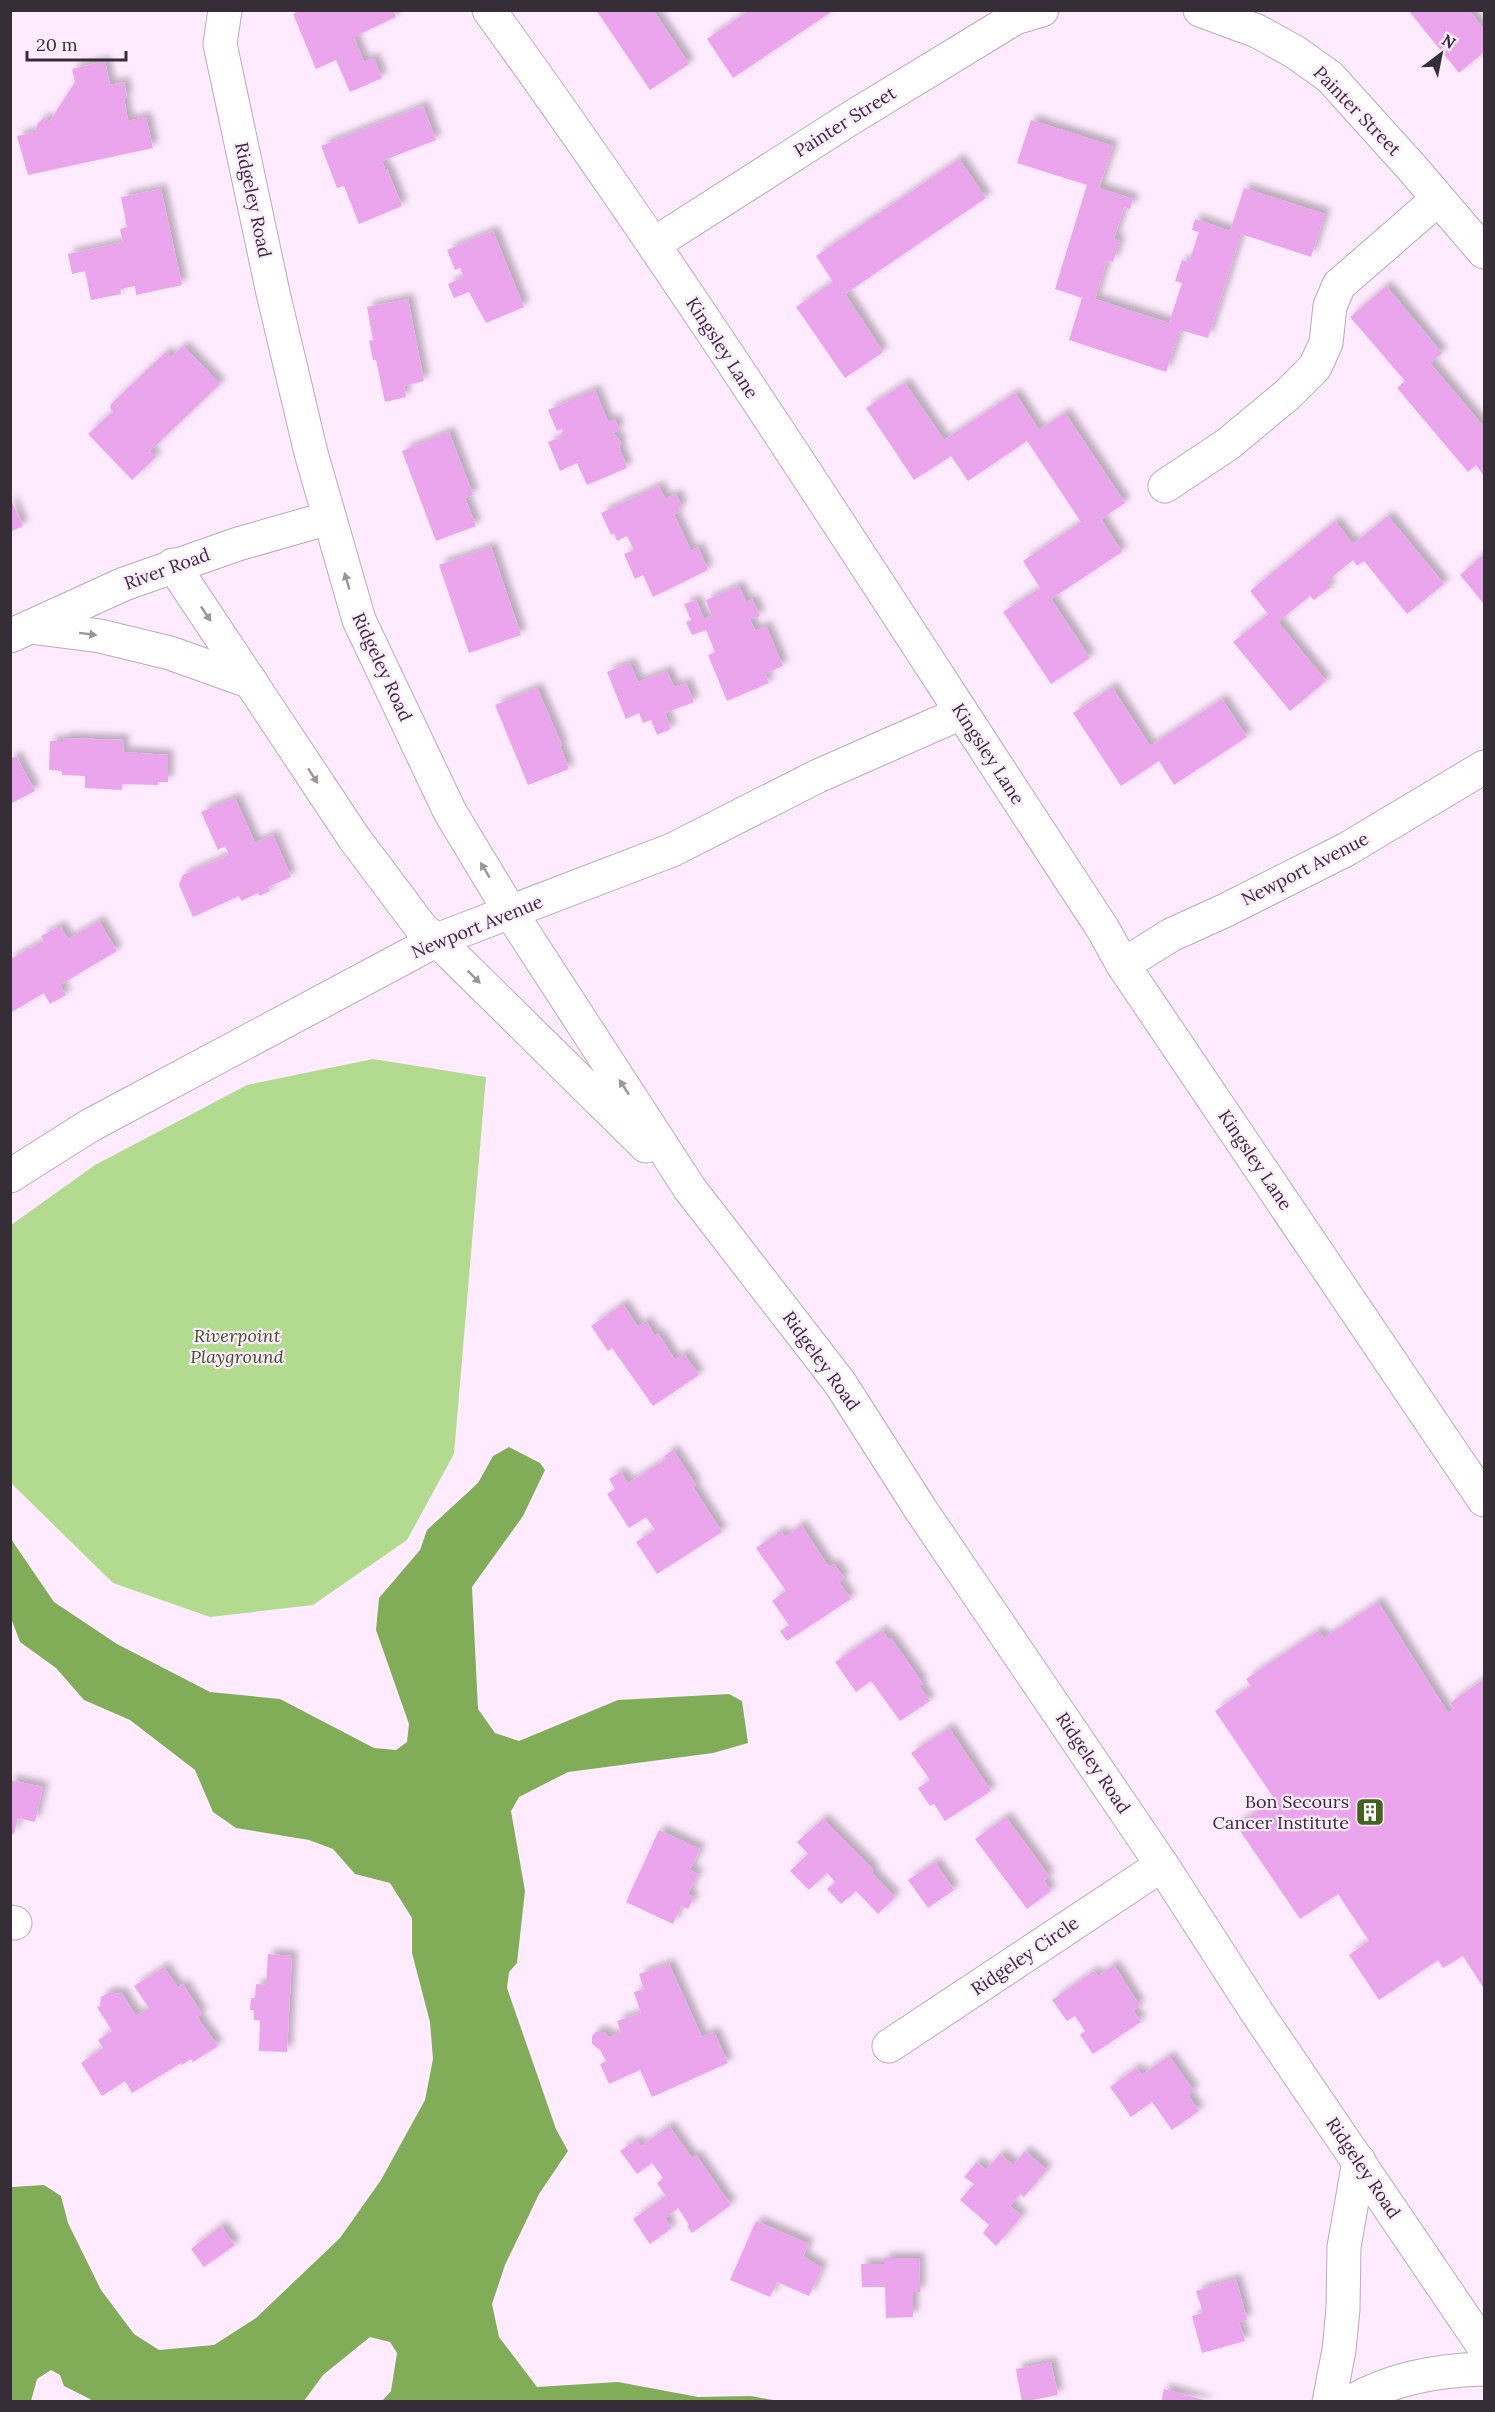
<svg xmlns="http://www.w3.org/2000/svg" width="1495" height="2412" font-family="Lora,serif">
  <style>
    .green { fill: #b3db8f }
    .water { fill: #81ac58 }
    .building { fill: #eba5ed; filter: url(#shadow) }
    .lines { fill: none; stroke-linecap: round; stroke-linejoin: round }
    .minor-casing { stroke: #bba9bb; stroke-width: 35 }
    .tertiary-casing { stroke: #bba9bb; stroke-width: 35 }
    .minor { stroke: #fff; stroke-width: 33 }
    .tertiary { stroke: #fff; stroke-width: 33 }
    .oneway { fill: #9a969a }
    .labels { text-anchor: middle; stroke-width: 4.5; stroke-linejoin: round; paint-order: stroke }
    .street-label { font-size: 18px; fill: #362e36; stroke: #ffebff }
    .park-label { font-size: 18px; font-style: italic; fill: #39551a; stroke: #ffebff }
    .poi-label { font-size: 18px; fill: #362e36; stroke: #ffebff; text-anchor: end }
  </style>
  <defs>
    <filter id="shadow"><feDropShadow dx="5.5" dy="-5.5" stdDeviation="3" flood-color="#0004"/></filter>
  </defs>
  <rect width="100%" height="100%" fill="#ffebff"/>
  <path class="green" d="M 373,1059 L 486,1077 L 454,1454 L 407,1540 L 313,1605 L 210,1617 L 113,1583 L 11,1483 L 11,1225 L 95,1165 L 247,1085 Z"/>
  <path class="water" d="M 509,1447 L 540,1463 L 545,1470 L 523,1516 L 472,1587 L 478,1709 L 495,1733 L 519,1741 L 618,1700 L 729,1694 L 742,1701 L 748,1743 L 713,1753 L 568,1772 L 519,1797 L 511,1811 L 525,1891 L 517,1963 L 509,1972 L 507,1988 L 556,2129 L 568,2151 L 539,2194 L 505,2265 L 492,2304 L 499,2337 L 537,2387 L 618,2382 L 698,2397 L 751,2396 L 778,2401 L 382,2401 L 391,2391 L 397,2353 L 390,2342 L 370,2337 L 323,2375 L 304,2401 L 91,2401 L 90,2399 L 64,2386 L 60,2375 L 51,2370 L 37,2379 L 31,2401 L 11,2401 L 12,2187 L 44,2185 L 61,2196 L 68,2223 L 101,2290 L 134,2334 L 159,2350 L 214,2345 L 256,2318 L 340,2238 L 381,2180 L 425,2100 L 433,2059 L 430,2022 L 412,1953 L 412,1918 L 390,1883 L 355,1874 L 333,1849 L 309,1840 L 236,1828 L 213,1812 L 195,1770 L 130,1720 L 84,1700 L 56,1668 L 20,1642 L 11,1618 L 11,1539 L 54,1602 L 117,1644 L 210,1692 L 280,1699 L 374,1748 L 396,1750 L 407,1742 L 409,1724 L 376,1630 L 379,1598 L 420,1550 L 427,1530 L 478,1483 L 493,1456 Z"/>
  <g class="building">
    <path d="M 301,10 L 393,10 L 396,17 L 354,37 L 364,62 L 374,58 L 382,78 L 350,92 L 336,60 L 316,69 L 293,14 Z"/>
    <path d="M 596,10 L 653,10 L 689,64 L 650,90 Z"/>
    <path d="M 750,10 L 834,10 L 733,78 L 707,39 Z"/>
    <path d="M 1408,10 L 1469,10 L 1484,30 L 1484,52 L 1459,73 Z"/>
    <path d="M 105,61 L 110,85 L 124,82 L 127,97 L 124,98 L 128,121 L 146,117 L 153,148 L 28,175 L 17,136 L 35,132 L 38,123 L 44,118 L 50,121 L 75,82 L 72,69 Z"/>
    <path d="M 423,106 L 436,140 L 382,161 L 385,169 L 387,169 L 402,206 L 359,224 L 344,186 L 337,188 L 321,146 Z"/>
    <path d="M 1031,120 L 1113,146 L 1099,188 L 1133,199 L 1130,209 L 1124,207 L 1114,239 L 1120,241 L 1113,262 L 1107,260 L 1095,299 L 1169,323 L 1182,283 L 1175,281 L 1182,260 L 1189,262 L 1199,232 L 1192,230 L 1195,219 L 1230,231 L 1244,188 L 1325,214 L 1311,257 L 1241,234 L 1208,338 L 1180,330 L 1166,372 L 1069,340 L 1082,298 L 1055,289 L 1087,185 L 1017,163 Z"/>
    <path d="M 959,159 L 986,198 L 845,294 L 883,352 L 845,378 L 796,307 L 833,282 L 816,256 Z"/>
    <path d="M 161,189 L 182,285 L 136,295 L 135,286 L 120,289 L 121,294 L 91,300 L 85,271 L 72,274 L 68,254 L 123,242 L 120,229 L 127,227 L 121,197 Z"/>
    <path d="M 493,231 L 524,307 L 486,323 L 469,292 L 454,298 L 448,284 L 464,277 L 460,268 L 455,270 L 447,250 Z"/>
    <path d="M 1386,286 L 1442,353 L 1430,363 L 1484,427 L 1484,476 L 1476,465 L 1468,472 L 1397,388 L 1405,381 L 1350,317 Z"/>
    <path d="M 408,299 L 424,381 L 404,386 L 406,397 L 385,402 L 376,360 L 373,360 L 369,341 L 373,340 L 367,307 Z"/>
    <path d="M 183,346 L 220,384 L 150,451 L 156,457 L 132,480 L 88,434 L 113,411 L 110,408 L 111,404 L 166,352 L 171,357 Z"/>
    <path d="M 905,383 L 944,440 L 1015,393 L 1039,430 L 1065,413 L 1125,503 L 1101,519 L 1122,552 L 1051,599 L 1090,658 L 1051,684 L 1003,612 L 1040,588 L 1023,561 L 1081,522 L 1027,441 L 968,481 L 951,456 L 914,480 L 866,408 Z"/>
    <path d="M 595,390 L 608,422 L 615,419 L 619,430 L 613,433 L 621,442 L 619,447 L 627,468 L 587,485 L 577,463 L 560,471 L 548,442 L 562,437 L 561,433 L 563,432 L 562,429 L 557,431 L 548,410 Z"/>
    <path d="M 449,432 L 473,495 L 465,498 L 476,526 L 436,541 L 402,451 Z"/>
    <path d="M 659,486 L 665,499 L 676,494 L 682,506 L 678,508 L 680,512 L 674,514 L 691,551 L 698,547 L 708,570 L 653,597 L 643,575 L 635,579 L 624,554 L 634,550 L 627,536 L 617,541 L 614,534 L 611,535 L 601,513 Z"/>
    <path d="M 10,498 L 23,526 L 10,532 Z"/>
    <path d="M 1388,516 L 1444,584 L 1407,614 L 1364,561 L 1357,566 L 1353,560 L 1326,582 L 1331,587 L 1314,600 L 1310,596 L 1278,622 L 1326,681 L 1290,711 L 1233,642 L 1268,614 L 1250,591 L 1335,521 L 1353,544 Z"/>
    <path d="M 491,547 L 521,635 L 469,653 L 439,565 Z"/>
    <path d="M 1484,554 L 1484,604 L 1460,575 Z"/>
    <path d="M 739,586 L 746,602 L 752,599 L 760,616 L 750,619 L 755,631 L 766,626 L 783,666 L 765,674 L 769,683 L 727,701 L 708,655 L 715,652 L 706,630 L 692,635 L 686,622 L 691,620 L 684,604 L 696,600 L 704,619 L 712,616 L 706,600 Z"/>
    <path d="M 630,663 L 638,682 L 667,671 L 674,687 L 686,683 L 694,702 L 665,713 L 671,729 L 657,735 L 651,720 L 643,723 L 639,713 L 626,719 L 607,672 Z"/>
    <path d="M 1112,687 L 1150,746 L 1222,699 L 1247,737 L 1174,785 L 1159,761 L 1121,786 L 1073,713 Z"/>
    <path d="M 537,688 L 562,745 L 560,746 L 569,769 L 528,785 L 495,705 Z"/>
    <path d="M 64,738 L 124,740 L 123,752 L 168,755 L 168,782 L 158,782 L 158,785 L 122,784 L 122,790 L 85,788 L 85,776 L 62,775 L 62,771 L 49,770 L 50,741 L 63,741 Z"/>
    <path d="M 16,756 L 35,791 L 10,804 L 10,759 Z"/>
    <path d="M 235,798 L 255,843 L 273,835 L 291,877 L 268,887 L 270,891 L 260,896 L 258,893 L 241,901 L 239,896 L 193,917 L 179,885 L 183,875 L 229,855 L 225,846 L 218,850 L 201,812 Z"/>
    <path d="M 99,921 L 117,951 L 60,985 L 66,995 L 50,1004 L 44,993 L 12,1012 L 10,1009 L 10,959 L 44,941 L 41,936 L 60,926 L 68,939 Z"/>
    <path d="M 623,1304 L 638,1327 L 646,1321 L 655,1336 L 658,1333 L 675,1360 L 684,1354 L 699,1375 L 653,1406 L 612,1348 L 608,1351 L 591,1326 Z"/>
    <path d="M 673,1450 L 696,1485 L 693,1487 L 722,1532 L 657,1574 L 636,1542 L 655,1530 L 646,1517 L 629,1528 L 607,1494 L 615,1489 L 609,1479 L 621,1472 L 628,1483 L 666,1459 L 664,1456 Z"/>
    <path d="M 801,1525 L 829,1567 L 834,1564 L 844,1578 L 839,1582 L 851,1599 L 787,1641 L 780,1631 L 789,1625 L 772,1601 L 786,1591 L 756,1548 L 781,1531 L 785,1537 Z"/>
    <path d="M 1378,1602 L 1448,1713 L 1454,1709 L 1450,1703 L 1484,1679 L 1484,1989 L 1463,1956 L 1443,1968 L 1438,1960 L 1379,2000 L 1349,1955 L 1369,1941 L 1338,1894 L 1300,1919 L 1236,1825 L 1275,1800 L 1215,1711 L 1251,1686 L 1246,1679 L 1318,1631 L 1324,1638 Z"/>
    <path d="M 882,1630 L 889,1640 L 891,1638 L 923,1684 L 919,1686 L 930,1701 L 900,1721 L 871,1681 L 856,1692 L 835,1662 Z"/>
    <path d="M 949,1728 L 991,1791 L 945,1821 L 934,1804 L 930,1806 L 918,1788 L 930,1780 L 911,1753 Z"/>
    <path d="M 10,1780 L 43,1787 L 35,1822 L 18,1818 L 14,1834 L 10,1833 Z"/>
    <path d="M 1006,1817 L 1049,1876 L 1044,1881 L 1051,1891 L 1027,1909 L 975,1839 Z"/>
    <path d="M 823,1819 L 873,1869 L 872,1873 L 895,1897 L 878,1914 L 856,1891 L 841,1904 L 827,1889 L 835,1882 L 827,1873 L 809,1890 L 790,1871 L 808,1854 L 797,1842 Z"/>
    <path d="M 659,1830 L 700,1849 L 690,1870 L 698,1874 L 688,1894 L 694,1897 L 688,1909 L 681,1906 L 673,1924 L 626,1902 Z"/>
    <path d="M 935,1862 L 954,1890 L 928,1908 L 908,1880 Z"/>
    <path d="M 268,1954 L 292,1956 L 287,2052 L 259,2051 L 260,2020 L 254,2020 L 254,2010 L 250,2010 L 251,1998 L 255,1998 L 256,1984 L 266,1985 Z"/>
    <path d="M 669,1964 L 702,2037 L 714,2032 L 728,2063 L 652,2097 L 640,2070 L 609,2084 L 600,2064 L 606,2061 L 600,2050 L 592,2044 L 592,2036 L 596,2032 L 604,2032 L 609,2037 L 621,2033 L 617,2021 L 641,2013 L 634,1992 L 644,1989 L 639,1974 Z"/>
    <path d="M 1114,1965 L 1140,2006 L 1133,2010 L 1141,2022 L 1093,2054 L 1080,2035 L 1085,2031 L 1075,2016 L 1067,2021 L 1052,2000 L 1094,1971 L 1098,1976 Z"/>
    <path d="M 164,1967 L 178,1988 L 183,1984 L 202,2014 L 197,2017 L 218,2046 L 193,2062 L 191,2059 L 182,2065 L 181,2063 L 132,2093 L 125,2081 L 102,2096 L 81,2063 L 103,2048 L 98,2040 L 112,2031 L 97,2007 L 100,2006 L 101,1997 L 110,1992 L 118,1994 L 121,1992 L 136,2016 L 149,2008 L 134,1986 Z"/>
    <path d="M 1169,2056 L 1194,2091 L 1188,2095 L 1199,2111 L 1172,2130 L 1152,2102 L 1131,2117 L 1110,2087 L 1136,2068 L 1142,2075 Z"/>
    <path d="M 669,2126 L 692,2158 L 696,2155 L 731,2205 L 692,2233 L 687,2226 L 689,2225 L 678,2208 L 665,2218 L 672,2228 L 650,2244 L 633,2219 L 666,2196 L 657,2183 L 663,2178 L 652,2163 L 637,2174 L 620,2151 L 636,2140 L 641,2146 Z"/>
    <path d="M 1025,2151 L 1047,2170 L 1024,2197 L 1020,2194 L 1010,2206 L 1022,2216 L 996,2246 L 983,2233 L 989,2225 L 960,2200 L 974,2184 L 964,2177 L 977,2162 L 986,2170 L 1000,2154 L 1013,2165 Z"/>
    <path d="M 756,2221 L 809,2244 L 803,2256 L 822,2268 L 809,2296 L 777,2282 L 770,2297 L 730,2280 Z"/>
    <path d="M 221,2226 L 235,2245 L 204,2267 L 191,2249 Z"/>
    <path d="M 884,2258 L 919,2258 L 920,2292 L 913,2292 L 913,2317 L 886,2318 L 885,2287 L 862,2287 L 861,2264 L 884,2264 Z"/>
    <path d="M 1236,2279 L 1247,2320 L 1239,2322 L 1245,2341 L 1202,2353 L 1192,2316 L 1203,2313 L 1196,2291 Z"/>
    <path d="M 1051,2362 L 1058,2395 L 1022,2402 L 1016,2369 Z"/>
    <path d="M 1164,2389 L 1208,2401 L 1208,2402 L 1161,2402 Z"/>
  </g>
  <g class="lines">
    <g class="minor-casing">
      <g id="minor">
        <path d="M 225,10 L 220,44 L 273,293 L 311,453 L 359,620 L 450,812 L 511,913 L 690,1189 L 840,1383 L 921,1510 L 1162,1865 L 1258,2014 L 1484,2347"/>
        <path d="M 489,10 C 706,309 901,622 1103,929 L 1123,965"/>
        <path d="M 1200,10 L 1257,31 L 1295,52 L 1330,77 L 1413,169 L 1484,252"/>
        <path d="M 654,244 L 851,118 L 1015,18 L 1042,10"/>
        <path d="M 1165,486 L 1228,444 L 1287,395 L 1315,367 L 1326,343 L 1330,306 L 1339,285 L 1438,199"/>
        <path d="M 173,565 L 354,838 L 423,930 L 437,940 L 646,1146"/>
        <path d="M 30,627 L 100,636 L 170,653 L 251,682"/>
        <path d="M 10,636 L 124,584 L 238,544 L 329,518"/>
        <path d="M 10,1176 L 89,1126 L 437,940 L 672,850 L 818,776 L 961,713"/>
        <path d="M 10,1922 L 15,1923"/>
        <path d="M 889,2046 L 1162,1865"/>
        <path d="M 1329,2402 L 1339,2350 L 1343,2309 L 1344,2247 L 1359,2161"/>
        <path d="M 1351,2402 C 1392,2378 1438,2370 1484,2369"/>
      </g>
    </g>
    <g class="tertiary-casing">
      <path id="tertiary" d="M 1484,767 L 1347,849 L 1226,910 L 1171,935 L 1123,965 L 1484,1500"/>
    </g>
    <use href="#minor" class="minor"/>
    <use href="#tertiary" class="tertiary"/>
  </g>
  <defs><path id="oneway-solid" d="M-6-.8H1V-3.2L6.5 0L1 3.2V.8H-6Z" transform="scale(1.5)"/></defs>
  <g class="oneway">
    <use href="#oneway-solid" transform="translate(347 581) rotate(-106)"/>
    <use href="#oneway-solid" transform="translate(206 614) rotate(56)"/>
    <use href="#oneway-solid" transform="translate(88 634) rotate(7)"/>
    <use href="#oneway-solid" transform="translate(313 776) rotate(57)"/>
    <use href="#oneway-solid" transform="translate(485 870) rotate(-121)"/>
    <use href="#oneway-solid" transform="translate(474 977) rotate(45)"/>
    <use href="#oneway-solid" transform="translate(624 1087) rotate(-123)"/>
  </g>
  <defs>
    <g id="building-square" transform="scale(1.5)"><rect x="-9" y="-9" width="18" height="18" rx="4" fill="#41631a" stroke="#ffebff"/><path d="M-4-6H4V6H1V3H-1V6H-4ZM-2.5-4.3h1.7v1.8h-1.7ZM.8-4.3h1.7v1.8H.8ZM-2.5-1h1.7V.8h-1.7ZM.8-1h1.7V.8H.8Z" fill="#fff"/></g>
  </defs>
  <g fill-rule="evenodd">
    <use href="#building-square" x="1370" y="1812"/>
  </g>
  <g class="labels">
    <g class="street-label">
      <text transform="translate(1357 111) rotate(46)" y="6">Painter Street</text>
      <text transform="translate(845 122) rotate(-32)" y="6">Painter Street</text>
      <text transform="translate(253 200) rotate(78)" y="6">Ridgeley Road</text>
      <text transform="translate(722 348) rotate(57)" y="6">Kingsley Lane</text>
      <text transform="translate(167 569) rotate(-20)" y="6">River Road</text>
      <text transform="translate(382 667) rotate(65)" y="6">Ridgeley Road</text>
      <text transform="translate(988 754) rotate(57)" y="6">Kingsley Lane</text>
      <text transform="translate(1305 869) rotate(-27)" y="6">Newport Avenue</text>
      <text transform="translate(477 927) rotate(-22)" y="6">Newport Avenue</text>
      <text transform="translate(1255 1160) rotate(56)" y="6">Kingsley Lane</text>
      <text transform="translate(821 1361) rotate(54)" y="6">Ridgeley Road</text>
      <text transform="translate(1093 1763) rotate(56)" y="6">Ridgeley Road</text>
      <text transform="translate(1025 1956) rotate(-34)" y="6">Ridgeley Circle</text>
      <text transform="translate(1363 2168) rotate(56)" y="6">Ridgeley Road</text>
    </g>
    <g class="park-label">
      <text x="237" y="1342">Riverpoint<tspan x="237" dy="21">Playground</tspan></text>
    </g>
    <g class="poi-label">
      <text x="1349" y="1808">Bon Secours<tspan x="1349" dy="21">Cancer Institute</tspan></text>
    </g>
  </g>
  <rect width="1495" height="2412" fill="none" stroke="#362e36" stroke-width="24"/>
  <g transform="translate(1441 54) rotate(32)" stroke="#ffebff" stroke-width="4.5" paint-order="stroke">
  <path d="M0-4.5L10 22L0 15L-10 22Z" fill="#362e36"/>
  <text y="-9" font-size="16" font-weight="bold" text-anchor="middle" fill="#362e36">N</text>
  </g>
  <path d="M27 51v9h99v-9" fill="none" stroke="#362e36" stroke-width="3"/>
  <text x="36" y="51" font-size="18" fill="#362e36" stroke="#ffebff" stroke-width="4.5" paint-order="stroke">20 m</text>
</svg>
